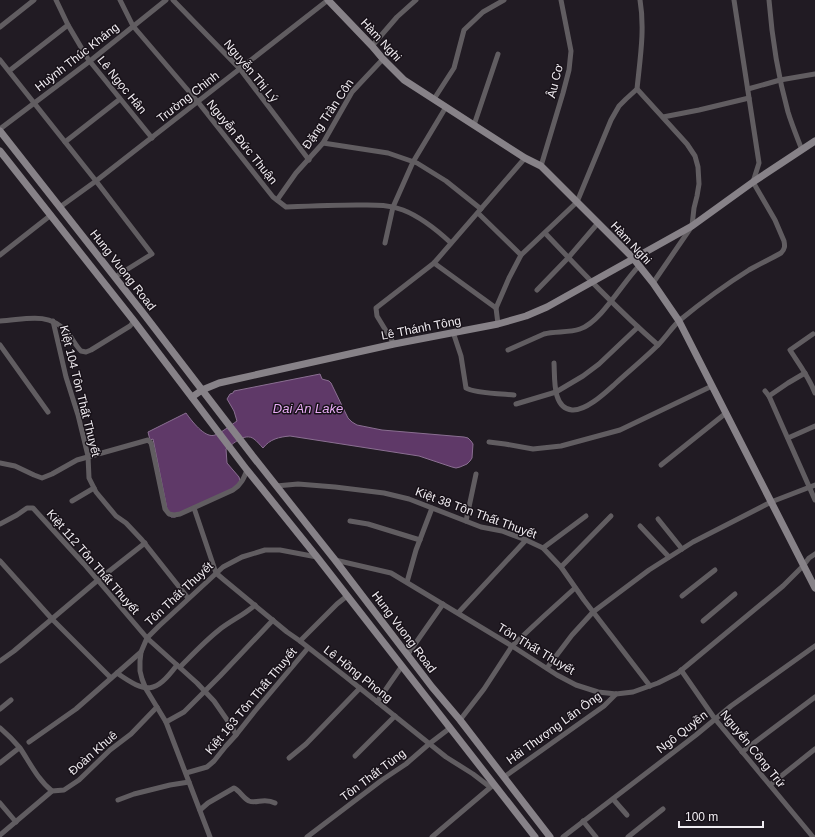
<svg xmlns="http://www.w3.org/2000/svg" width="815" height="837" font-family="Arial,sans-serif">
  <style>
    .water { fill: #5f3968; stroke: #8a6f91 }
    .lines { fill: none; stroke-linecap: round; stroke-linejoin: round }
    .street { stroke: #615d61; stroke-width: 5 }
    .secondary { stroke: #878288; stroke-width: 7 }
    .labels { text-anchor: middle; stroke-width: 3; stroke-linejoin: round; paint-order: stroke }
    .street-label { font-size: 12px; fill: #f0ecf1; stroke: #181219 }
    .water-label { font-size: 13px; font-style: italic; fill: #e8acf5; stroke: #181219 }
  </style>
  <rect width="100%" height="100%" fill="#211b23"/>
  <path class="water" d="M 320,374 L 322,379 L 329,381 L 331,383 L 348,418 L 352,422 L 357,425 L 382,430 L 464,437 L 468,438 L 471,441 L 473,444 L 472,458 L 470,461 L 467,464 L 460,467 L 456,468 L 452,467 L 419,456 L 290,436 C 279,437 270,439 263,448 C 260,445 257,441 254,439 C 245,432 233,444 226,449 L 227,463 L 239,477 L 240,481 L 238,486 L 175,517 L 171,517 L 168,514 L 153,439 L 150,440 L 148,432 L 186,413 C 191,420 205,439 215,435 C 221,433 231,425 237,421 L 234,411 L 227,399 L 230,394 L 233,393 L 234,391 Z"/>
  <g class="lines">
    <g class="street">
      <path d="M 56,0 L 68,25 L 88,59 L 152,138"/>
      <path d="M 120,0 L 133,26 L 198,102 L 273,197 L 286,207 C 310,206 334,205 357,205 C 373,205 388,204 403,210 C 421,217 437,230 451,243"/>
      <path d="M 173,0 L 240,69 L 309,160"/>
      <path d="M 769,0 C 772,38 778,76 788,112 C 792,125 797,137 802,150"/>
      <path d="M 0,27 L 34,0"/>
      <path d="M 372,46 L 397,17 L 416,0"/>
      <path d="M 0,60 L 96,181 L 152,254 L 115,277"/>
      <path d="M 9,71 L 68,25"/>
      <path d="M 637,89 L 687,144 L 695,156 L 698,167 L 699,184 L 697,196 L 694,208 L 692,226 L 653,283"/>
      <path d="M 748,89 L 780,80 L 815,74"/>
      <path d="M 434,99 L 454,68 L 464,30 L 483,12 L 504,0"/>
      <path d="M 663,117 L 699,110 L 749,98"/>
      <path d="M 474,125 L 498,54"/>
      <path d="M 0,129 L 90,61 L 166,0"/>
      <path d="M 65,142 L 120,99"/>
      <path d="M 323,143 L 388,153 L 417,163 L 446,181 L 481,209"/>
      <path d="M 541,166 L 563,93 L 569,70 L 571,51 L 561,0"/>
      <path d="M 277,200 L 296,173 L 323,143 L 352,92 L 366,77 L 383,59"/>
      <path d="M 60,207 L 96,181 L 328,0"/>
      <path d="M 478,213 L 521,255"/>
      <path d="M 545,233 C 581,271 618,310 658,345"/>
      <path d="M 385,243 L 393,207 L 413,162 L 446,107"/>
      <path d="M 0,255 L 51,215"/>
      <path d="M 434,263 L 496,308"/>
      <path d="M 537,290 L 568,258 L 598,223"/>
      <path d="M 0,321 C 24,320 47,311 66,331 C 72,337 75,345 81,351 L 86,352 L 91,350 L 130,326 L 134,321"/>
      <path d="M 53,321 L 66,377 L 78,415 L 88,456 L 89,478 L 96,492 L 116,516 L 126,523 L 142,540 L 188,598"/>
      <path d="M 498,324 L 496,308 L 509,278 L 521,255 L 577,202 L 611,120 L 619,106 L 626,99 L 637,89 C 640,59 645,29 640,0"/>
      <path d="M 453,332 L 461,356 L 466,388 C 473,393 504,394 514,395"/>
      <path d="M 813,334 L 790,350 C 799,364 809,377 815,393"/>
      <path d="M 394,344 L 377,316 L 376,308 L 434,263 L 525,158"/>
      <path d="M 0,345 L 48,412"/>
      <path d="M 508,350 L 544,334 C 555,331 569,333 580,329 C 601,322 623,282 639,266"/>
      <path d="M 554,363 C 555,378 552,408 572,410 C 586,411 605,393 615,384 C 629,371 644,359 658,345 C 666,337 672,327 680,320 C 702,302 725,285 749,270 C 760,264 770,259 781,253 C 785,249 785,246 784,241 L 775,220 L 753,182 L 759,163 L 734,0"/>
      <path d="M 765,391 L 769,396 L 815,500"/>
      <path d="M 769,396 L 788,383 L 805,373"/>
      <path d="M 516,404 L 556,392 L 583,376 L 599,364 L 638,327"/>
      <path d="M 788,438 L 815,426"/>
      <path d="M 489,442 L 505,444 L 533,449 L 561,446 L 620,430 L 712,386"/>
      <path d="M 0,463 L 15,466 L 34,475 L 42,478 L 52,474 L 77,460 L 148,440 L 151,443 L 152,447 L 165,509 L 169,514 L 174,515 L 180,514 L 233,490 C 241,485 244,478 247,470"/>
      <path d="M 661,465 L 726,413"/>
      <path d="M 276,486 L 298,484 L 335,487 L 384,493 L 409,499 L 481,527 L 502,531 L 526,540 L 543,548 L 561,567 L 584,600 L 650,686"/>
      <path d="M 72,501 L 94,488"/>
      <path d="M 194,508 L 216,573 L 223,579 L 287,632 L 300,641 L 346,677 L 446,757 L 473,774 L 490,787"/>
      <path d="M 658,519 L 682,549"/>
      <path d="M 350,521 L 368,524 L 420,540"/>
      <path d="M 466,521 L 476,474"/>
      <path d="M 0,524 L 17,515 L 27,508 L 33,508 L 84,564 L 147,638 L 197,683 L 214,701 L 232,727 L 236,735"/>
      <path d="M 640,526 L 669,557"/>
      <path d="M 543,548 L 586,516"/>
      <path d="M 335,560 L 391,573 L 512,646 L 557,675 L 576,685 L 598,692 L 616,694 L 633,692 L 658,683 L 678,673 L 783,586 L 803,566 L 809,558 L 815,554"/>
      <path d="M 0,561 L 52,619 L 111,678"/>
      <path d="M 561,567 L 611,516"/>
      <path d="M 407,582 L 416,550 L 432,508"/>
      <path d="M 682,596 L 715,570"/>
      <path d="M 458,613 L 526,540"/>
      <path d="M 703,621 L 735,594"/>
      <path d="M 300,641 L 337,604 L 347,596"/>
      <path d="M 408,654 L 443,604"/>
      <path d="M 0,661 L 14,651 L 98,580 L 145,543"/>
      <path d="M 180,667 C 192,655 205,641 219,630 C 230,621 244,615 255,605"/>
      <path d="M 547,668 L 572,635 L 593,612 L 649,570 L 693,542 L 771,502 L 815,485"/>
      <path d="M 681,670 L 715,719 L 813,837"/>
      <path d="M 117,673 C 147,694 155,694 177,665"/>
      <path d="M 377,702 L 402,666"/>
      <path d="M 0,709 L 11,700"/>
      <path d="M 460,720 L 484,689 L 512,646 L 543,617 L 575,588"/>
      <path d="M 166,722 L 184,712 L 220,676 L 273,620"/>
      <path d="M 0,728 C 7,734 14,741 20,748 C 30,763 38,780 52,791"/>
      <path d="M 29,742 L 76,709 L 141,652"/>
      <path d="M 742,752 L 815,697"/>
      <path d="M 355,756 L 395,716"/>
      <path d="M 289,758 L 306,744 L 360,688"/>
      <path d="M 0,763 L 19,748"/>
      <path d="M 186,773 L 207,767 L 214,761 L 226,746 L 236,735 L 255,711 L 308,648"/>
      <path d="M 504,777 L 604,706 L 616,694"/>
      <path d="M 770,785 L 815,749"/>
      <path d="M 613,799 L 627,815"/>
      <path d="M 118,800 L 134,794 L 170,785 L 189,782"/>
      <path d="M 0,803 L 16,822"/>
      <path d="M 200,810 L 208,803 L 234,788 C 240,791 243,798 249,801 C 257,804 264,797 275,803"/>
      <path d="M 583,821 L 596,837"/>
      <path d="M 0,835 L 52,791 L 64,790 L 79,780 L 110,750 L 131,734 L 157,707"/>
      <path d="M 210,837 L 166,722 L 146,689 L 142,679 L 140,671 L 140,661 L 141,652 L 147,638 L 159,626 L 223,567 L 242,557 L 265,550 L 280,550 L 317,557"/>
      <path d="M 307,837 L 382,780 L 406,764 L 429,744 L 450,728"/>
      <path d="M 432,837 L 492,786"/>
      <path d="M 563,837 L 696,735 L 731,706 L 815,646"/>
      <path d="M 628,837 L 663,809"/>
    </g>
    <g class="secondary">
      <path d="M 328,0 L 372,46 L 383,59 L 404,80 L 525,158 L 541,166 L 633,258 L 653,283 L 679,321 L 815,588"/>
      <path d="M 0,131 L 143,313 L 255,459 L 335,560 L 432,687 L 460,720 L 550,837"/>
      <path d="M 0,151 L 134,321 L 247,470 L 317,557 L 535,837"/>
      <path d="M 192,397 L 202,390 L 219,383 L 394,344 L 498,324 L 526,316 L 547,307 L 692,226 L 753,182 L 815,141"/>
    </g>
  </g>
  <g class="labels">
    <g class="street-label">
      <text transform="translate(381 40) rotate(47)" y="4">Hàm Nghi</text>
      <text transform="translate(77 57) rotate(-38)" y="4">Huỳnh Thúc Kháng</text>
      <text transform="translate(251 71) rotate(50)" y="4">Nguyễn Thị Lý</text>
      <text transform="translate(555 81) rotate(-76)" y="4">Âu Cơ</text>
      <text transform="translate(122 85) rotate(51)" y="4">Lê Ngọc Hân</text>
      <text transform="translate(188 97) rotate(-38)" y="4">Trường Chinh</text>
      <text transform="translate(328 114) rotate(-56)" y="4">Đặng Trần Côn</text>
      <text transform="translate(242 142) rotate(51)" y="4">Nguyễn Đức Thuận</text>
      <text transform="translate(631 243) rotate(47)" y="4">Hàm Nghi</text>
      <text transform="translate(123 270) rotate(52)" y="4">Hung Vuong Road</text>
      <text transform="translate(421 328) rotate(-11)" y="4">Lê Thánh Tông</text>
      <text transform="translate(80 391) rotate(76)" y="4">Kiệt 104 Tôn Thất Thuyết</text>
      <text transform="translate(476 513) rotate(20)" y="4">Kiệt 38 Tôn Thất Thuyết</text>
      <text transform="translate(93 562) rotate(49)" y="4">Kiệt 112 Tôn Thất Thuyết</text>
      <text transform="translate(179 594) rotate(-43)" y="4">Tôn Thất Thuyết</text>
      <text transform="translate(404 632) rotate(53)" y="4">Hung Vuong Road</text>
      <text transform="translate(536 649) rotate(31)" y="4">Tôn Thất Thuyết</text>
      <text transform="translate(358 674) rotate(38)" y="4">Lê Hồng Phong</text>
      <text transform="translate(251 701) rotate(-50)" y="4">Kiệt 163 Tôn Thất Thuyết</text>
      <text transform="translate(554 728) rotate(-36)" y="4">Hải Thượng Lãn Ông</text>
      <text transform="translate(682 732) rotate(-38)" y="4">Ngô Quyền</text>
      <text transform="translate(753 749) rotate(51)" y="4">Nguyễn Công Trứ</text>
      <text transform="translate(93 753) rotate(-41)" y="4">Đoàn Khuê</text>
      <text transform="translate(373 775) rotate(-37)" y="4">Tôn Thất Tùng</text>
    </g>
    <g class="water-label">
      <text x="308" y="413">Dai An Lake</text>
    </g>
  </g>
  <path d="M679 821v6h84v-6" fill="none" stroke="#f0ecf1" stroke-width="2"/>
  <text x="685" y="821" font-size="12" fill="#f0ecf1" stroke="#181219" stroke-width="3" paint-order="stroke">100 m</text>
</svg>
